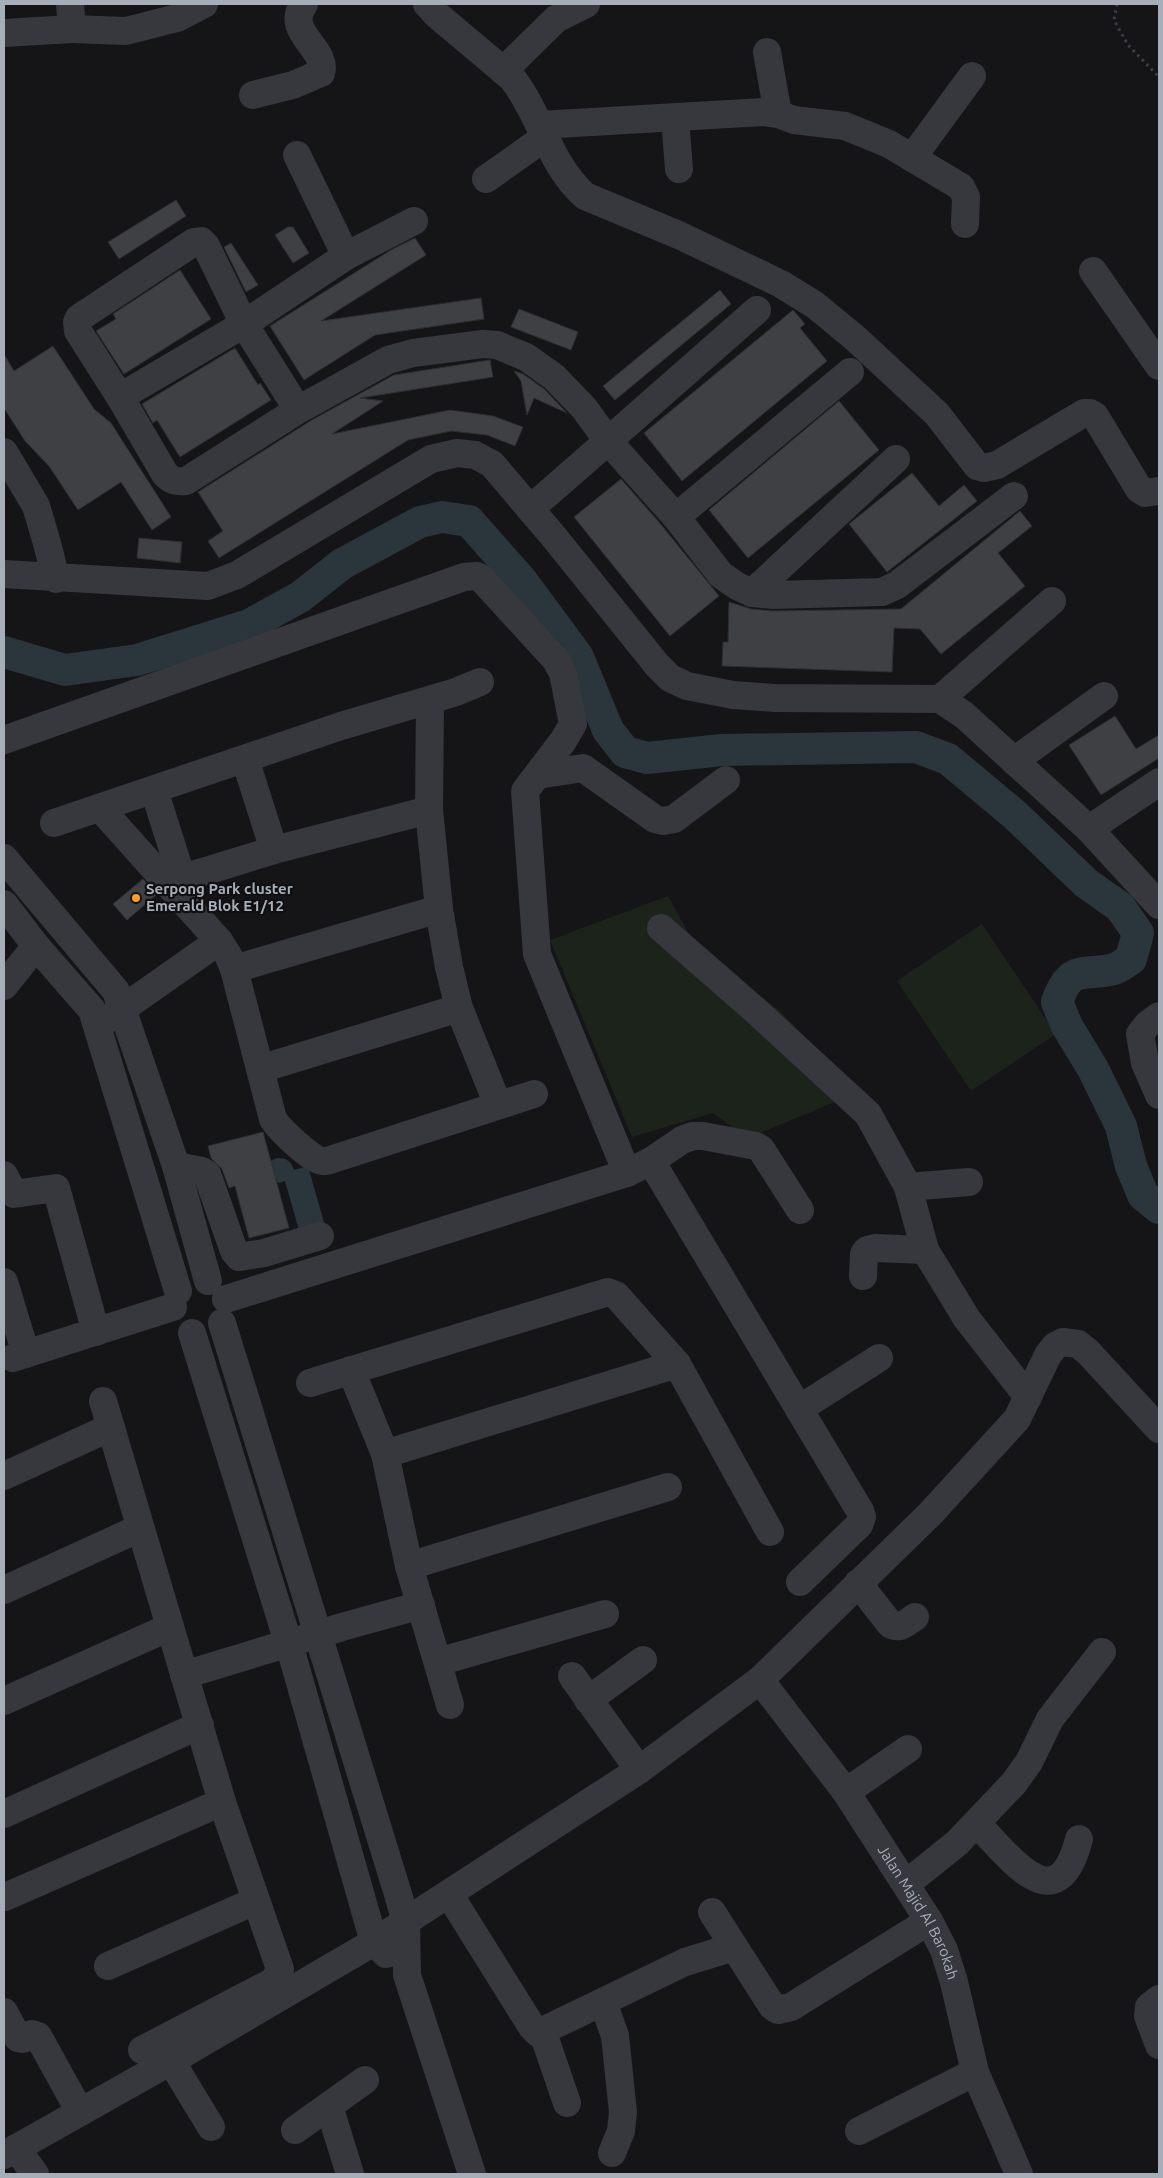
<svg xmlns="http://www.w3.org/2000/svg" width="1163" height="2178" font-family="Ubuntu,sans-serif">
  <style>
    .green { fill: #1b231b }
    .water { fill: #2a363c }
    .lines { fill: none; stroke-linecap: round; stroke-linejoin: round }
    .river { stroke: #2a363c; stroke-width: 32 }
    .building { fill: #3f4044; stroke: #2f2f33 }
    .path { stroke: #3c3f44; stroke-width: 3; stroke-dasharray: 2.5 4; stroke-linecap: butt }
    .minor { stroke: #36383d; stroke-width: 28 }
    .poi-dot { fill: #fe9d27; stroke: #101012; stroke-width: 2 }
    .labels { text-anchor: middle; stroke-width: 4.5; stroke-linejoin: round; paint-order: stroke }
    .poi-label { font-size: 15px; font-weight: bold; fill: #a6aeb8; stroke: #101012; text-anchor: start }
    .street-label { font-size: 15px; fill: #a6aeb8; stroke: #101012 }
  </style>
  <rect width="100%" height="100%" fill="#151517"/>
  <g class="green">
    <path d="M 668,896 L 695,945 L 780,1011 L 853,1088 L 833,1103 L 747,1138 L 713,1113 L 632,1137 L 550,940 Z"/>
    <path d="M 982,924 L 1056,1034 L 971,1091 L 897,981 Z"/>
  </g>
  <path class="water" d="M 277,1158 C 287,1158 291,1161 294,1170 L 308,1166 L 325,1226 L 300,1234 L 285,1181 L 279,1183 L 274,1179 L 270,1161 Z"/>
  <g class="lines">
    <path class="river" d="M 4,652 L 65,670 L 137,660 L 249,625 L 300,597 L 342,564 L 420,522 L 442,517 L 469,521 L 522,581 L 578,657 L 608,730 L 625,752 L 647,758 L 722,750 L 916,747 L 948,759 L 1015,815 L 1086,883 L 1120,907 L 1138,933 L 1131,959 C 1126,962 1119,968 1114,969 C 1082,977 1071,963 1057,1002 L 1067,1026 L 1093,1069 L 1121,1126 L 1131,1166 L 1143,1195 L 1159,1208"/>
  </g>
  <g class="building">
    <path d="M 176,200 L 186,216 L 119,259 L 108,242 Z"/>
    <path d="M 288,227 L 293,227 L 309,253 L 293,263 L 275,235 Z"/>
    <path d="M 415,238 L 426,255 L 321,321 L 481,298 L 484,319 L 375,335 L 304,380 L 270,326 L 391,250 Z"/>
    <path d="M 231,243 L 258,285 L 246,292 L 224,247 Z"/>
    <path d="M 180,270 L 211,319 L 124,374 L 96,331 L 116,319 L 113,314 Z"/>
    <path d="M 720,290 L 731,304 L 615,400 L 603,386 Z"/>
    <path d="M 519,309 L 578,332 L 571,350 L 511,327 Z"/>
    <path d="M 793,310 L 805,324 L 800,328 L 827,361 L 682,481 L 644,433 Z"/>
    <path d="M 53,346 L 94,409 L 111,423 L 171,517 L 152,530 L 121,482 L 78,510 L 49,466 L 25,441 L 4,408 L 4,354 L 14,371 Z"/>
    <path d="M 235,348 L 258,385 L 260,383 L 271,400 L 180,457 L 157,420 L 153,423 L 142,404 Z"/>
    <path d="M 490,360 L 493,377 L 360,398 L 383,401 L 332,434 L 450,410 L 493,416 L 523,427 L 515,446 L 487,435 L 451,431 L 408,440 L 219,558 L 208,541 L 223,531 L 198,492 L 312,420 L 394,375 Z"/>
    <path d="M 514,371 L 523,374 L 544,389 L 567,413 L 534,398 L 527,415 L 521,381 Z"/>
    <path d="M 839,401 L 879,450 L 748,558 L 709,510 Z"/>
    <path d="M 912,473 L 939,506 L 964,485 L 977,501 L 887,572 L 849,524 Z"/>
    <path d="M 621,479 L 658,521 L 719,596 L 670,636 L 574,517 Z"/>
    <path d="M 1020,511 L 1032,526 L 998,553 L 1025,586 L 941,654 L 920,629 L 894,628 L 892,672 L 722,666 L 723,642 L 728,642 L 729,602 L 751,609 L 773,611 L 901,609 Z"/>
    <path d="M 139,538 L 182,542 L 180,563 L 137,558 Z"/>
    <path d="M 1115,716 L 1136,749 L 1159,735 L 1159,758 L 1101,795 L 1069,745 Z"/>
    <path d="M 143,879 L 156,895 L 127,920 L 113,904 Z"/>
    <path d="M 263,1132 L 289,1228 L 249,1238 L 235,1186 L 229,1188 L 222,1169 L 211,1158 L 208,1146 Z"/>
  </g>
  <g class="lines">
    <path class="path" d="M 1117,4 L 1114,20 L 1128,45 L 1159,77"/>
    <g class="minor">
      <path d="M 70,4 L 72,29 L 126,31 L 177,18 L 204,4"/>
      <path d="M 427,4 L 437,15 L 512,78 C 541,115 549,164 585,196 L 681,236 L 781,284 L 815,305 L 855,338 L 937,414 L 977,466 L 984,468 L 997,465 L 1084,413 L 1090,413 L 1095,416 L 1139,489 L 1145,493 L 1159,491"/>
      <path d="M 4,33 L 72,29"/>
      <path d="M 767,52 L 778,114"/>
      <path d="M 503,71 L 556,19 L 586,4"/>
      <path d="M 253,95 L 293,85 L 321,73 C 329,49 283,32 304,4"/>
      <path d="M 675,118 L 679,169"/>
      <path d="M 540,125 L 763,112 L 778,114 L 794,120 L 845,126 L 889,144 L 961,187 L 966,197 L 965,224"/>
      <path d="M 297,155 L 346,256"/>
      <path d="M 912,158 L 972,76"/>
      <path d="M 486,179 L 544,138"/>
      <path d="M 1093,271 L 1159,366"/>
      <path d="M 757,310 L 608,441 L 676,517 L 721,575 L 737,586 L 752,593 L 774,595 L 882,592 L 897,585 L 1014,496"/>
      <path d="M 120,397 L 244,324 L 346,256 L 414,221"/>
      <path d="M 298,410 L 244,324 L 206,246 L 201,241 L 194,242 L 79,318 L 77,322 L 78,331 L 120,397 L 165,474 C 172,481 176,482 186,481 L 298,410 L 388,360 L 413,353 L 483,344 L 497,345 L 526,357 L 554,377 L 584,408 L 608,441 L 530,509"/>
      <path d="M 4,452 L 36,506 L 47,543 L 56,579"/>
      <path d="M 676,517 L 850,372"/>
      <path d="M 4,574 L 208,586 L 237,575 L 431,459 L 457,453 L 475,455 L 492,464 L 554,537 L 657,665 L 670,678 L 687,686 L 733,695 L 775,698 L 940,699 L 964,715 L 1089,829 L 1159,905"/>
      <path d="M 752,593 L 896,459"/>
      <path d="M 940,699 L 1052,601"/>
      <path d="M 430,700 L 429,810 L 439,909"/>
      <path d="M 4,740 L 464,577 L 477,576 L 481,578 L 556,660 L 563,673 L 573,724 L 563,741 L 525,791 L 537,954 L 627,1173"/>
      <path d="M 245,759 L 274,850"/>
      <path d="M 1014,761 L 1104,696"/>
      <path d="M 538,775 L 583,768 L 655,819 L 663,821 L 674,819 L 726,780"/>
      <path d="M 154,790 L 182,878"/>
      <path d="M 100,808 L 219,941 L 228,955 L 234,969 L 273,1119 C 279,1129 310,1159 322,1161 C 324,1162 327,1161 330,1160 L 534,1094"/>
      <path d="M 54,823 L 341,726 L 456,692 L 480,682"/>
      <path d="M 1089,829 L 1159,782"/>
      <path d="M 4,858 L 116,991 L 176,1166 L 208,1281"/>
      <path d="M 167,883 L 274,850 L 429,810"/>
      <path d="M 4,904 L 36,946 L 92,1010 L 178,1291"/>
      <path d="M 661,928 L 755,1010 L 868,1114 L 908,1187 L 925,1250 L 967,1319 L 1028,1397"/>
      <path d="M 234,969 L 439,909 L 449,967 L 459,1008 L 498,1105"/>
      <path d="M 4,986 L 36,946"/>
      <path d="M 1159,1016 L 1147,1025 L 1140,1034 L 1145,1063 L 1159,1095"/>
      <path d="M 108,1019 L 219,941"/>
      <path d="M 260,1069 L 459,1008"/>
      <path d="M 651,1161 L 860,1511 L 862,1517 L 859,1525 L 800,1582"/>
      <path d="M 176,1166 L 202,1171 L 207,1174 L 234,1251 L 239,1257 L 264,1253 L 320,1236"/>
      <path d="M 4,1175 L 14,1194 L 56,1188 L 96,1332"/>
      <path d="M 908,1187 L 969,1182"/>
      <path d="M 863,1276 L 864,1254 L 867,1250 L 875,1248 L 925,1250"/>
      <path d="M 4,1282 L 26,1354"/>
      <path d="M 226,1299 L 627,1173 L 651,1161 L 682,1140 L 693,1136 L 703,1136 L 756,1146 L 761,1149 L 800,1210"/>
      <path d="M 222,1323 L 398,1894 L 406,1923 L 407,1975 L 472,2174"/>
      <path d="M 192,1333 L 293,1658 L 374,1942 L 386,1954"/>
      <path d="M 13,1358 L 173,1307"/>
      <path d="M 351,1370 L 385,1454 L 409,1566 L 450,1705"/>
      <path d="M 310,1383 L 608,1292 L 616,1295 L 677,1364 L 770,1532"/>
      <path d="M 103,1401 L 222,1802 L 280,1969 L 274,1981 L 142,2050"/>
      <path d="M 799,1409 L 879,1358"/>
      <path d="M 385,1454 L 677,1364"/>
      <path d="M 4,1476 L 109,1428"/>
      <path d="M 409,1566 L 668,1487"/>
      <path d="M 858,1583 L 890,1624 C 900,1630 906,1623 915,1617"/>
      <path d="M 4,1590 L 140,1528"/>
      <path d="M 438,1662 L 605,1614"/>
      <path d="M 184,1675 L 342,1627 L 421,1605"/>
      <path d="M 572,1676 L 639,1770"/>
      <path id="s1" d="M 760,1680 L 846,1792 L 929,1921 L 944,1950 L 954,1982 L 975,2072 L 1019,2174"/>
      <path d="M 588,1700 L 643,1660"/>
      <path d="M 4,1701 L 170,1627"/>
      <path d="M 846,1792 L 908,1749"/>
      <path d="M 4,1814 L 200,1725"/>
      <path d="M 977,1824 C 1011,1858 1057,1924 1079,1839"/>
      <path d="M 906,1884 L 957,1843 L 1014,1783 L 1029,1762 L 1050,1719 L 1102,1652"/>
      <path d="M 449,1894 L 532,2027 L 538,2033 L 685,1962 L 734,1947"/>
      <path d="M 5,1897 L 222,1802"/>
      <path d="M 712,1912 L 772,2006 L 778,2010 L 791,2007 L 929,1921"/>
      <path d="M 108,1966 L 255,1901"/>
      <path d="M 1159,1999 L 1149,2007 L 1148,2016 L 1159,2045"/>
      <path d="M 603,2002 L 615,2036 L 623,2112 L 621,2131 L 612,2153"/>
      <path d="M 4,2012 L 18,2038 L 23,2039 L 32,2034 L 38,2036 L 80,2112"/>
      <path d="M 543,2033 L 567,2103"/>
      <path d="M 171,2061 L 211,2127"/>
      <path d="M 329,2106 L 350,2174"/>
      <path d="M 295,2130 L 365,2080"/>
      <path d="M 859,2131 L 975,2072"/>
      <path d="M 16,2148 L 35,2174"/>
      <path d="M 4,2155 L 171,2061 L 374,1942 L 639,1770 L 760,1680 L 930,1514 L 1017,1419 L 1048,1355 L 1055,1346 L 1063,1342 L 1078,1344 L 1088,1352 L 1159,1429"/>
    </g>
  </g>
  <circle class="poi-dot" cx="136" cy="898" r="5"/>
  <g class="labels">
    <g class="poi-label">
      <text x="146" y="894">Serpong Park cluster<tspan x="146" dy="17">Emerald Blok E1/12</tspan></text>
    </g>
    <g class="street-label">
      <text dy="5" stroke="none"><textPath href="#s1" startOffset="282">Jalan Majid Al Barokah</textPath></text>
    </g>
  </g>
  <rect width="1163" height="2178" fill="none" stroke="#a6aeb8" stroke-width="10"/>
</svg>
